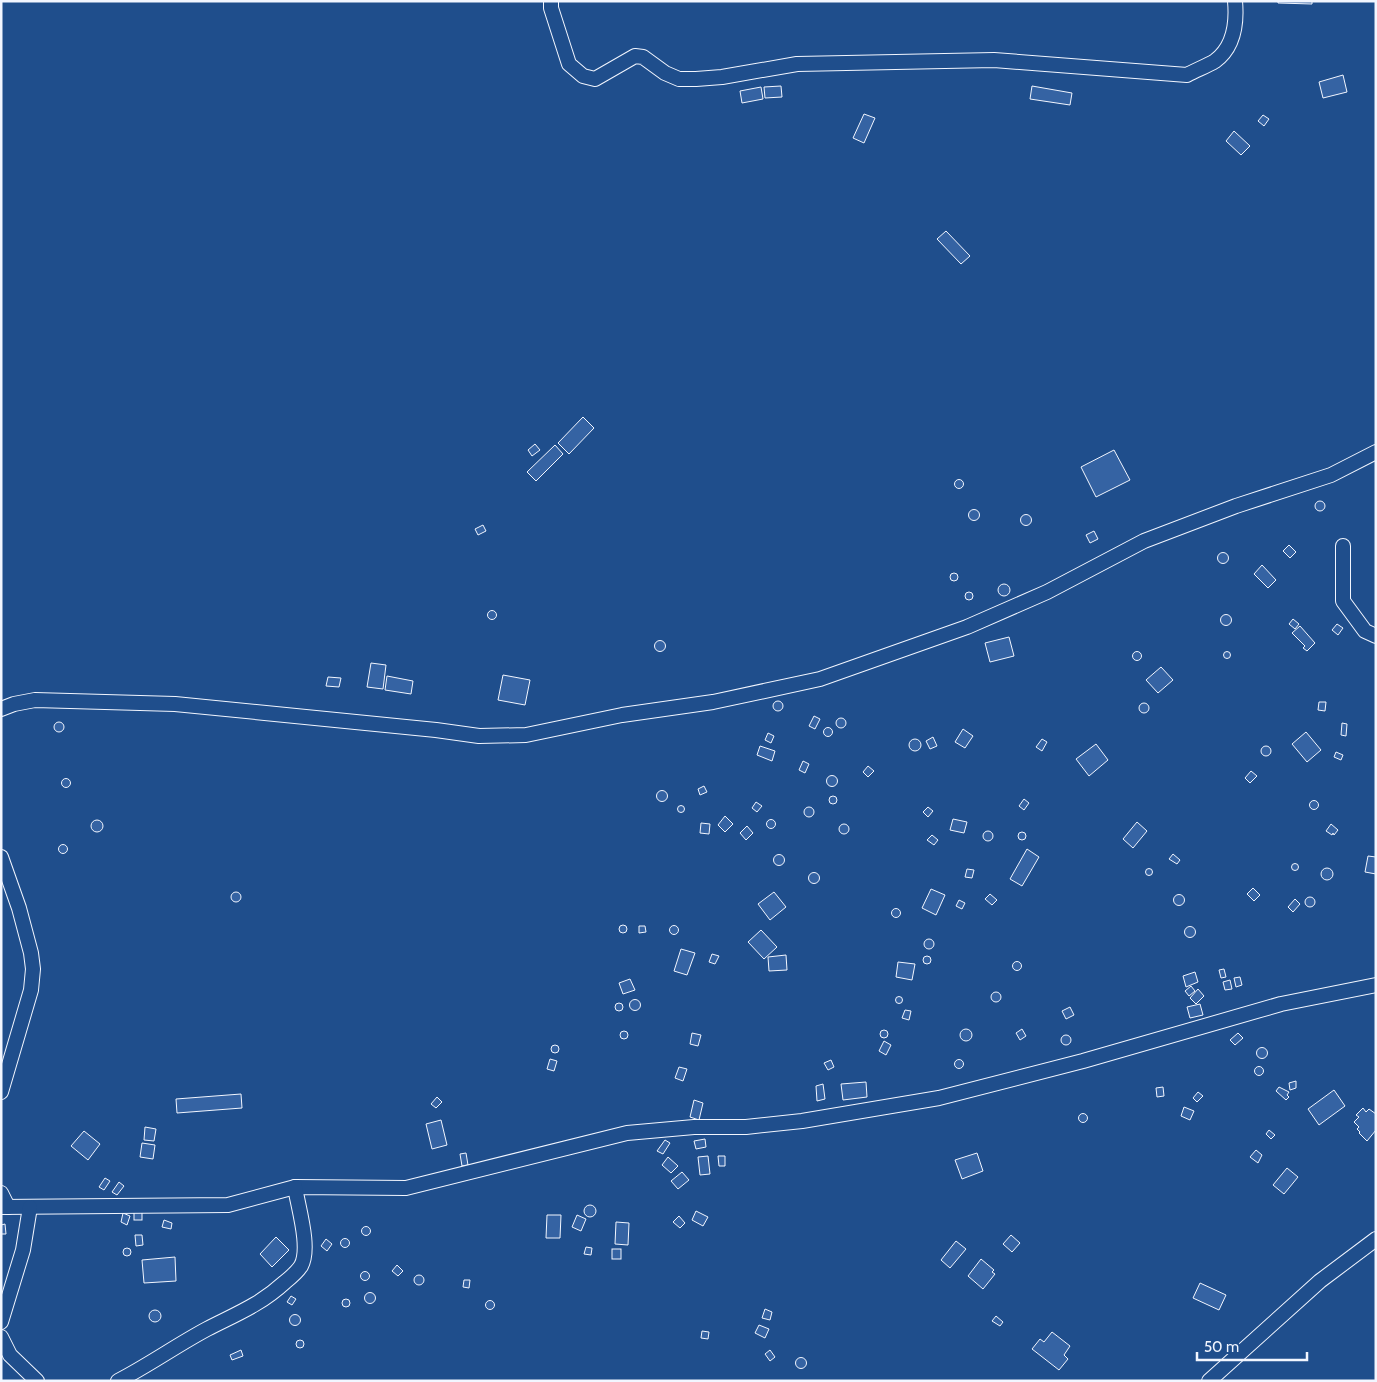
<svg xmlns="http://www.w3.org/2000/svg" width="1377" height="1382" font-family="Cabin,sans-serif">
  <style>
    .building { fill: #3563a3; stroke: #f2f6ff }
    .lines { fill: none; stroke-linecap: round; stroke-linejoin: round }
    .street-casing { stroke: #f2f6ff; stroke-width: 16 }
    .street { stroke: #1f4e8c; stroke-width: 14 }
  </style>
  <rect width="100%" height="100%" fill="#1f4e8c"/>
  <g class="building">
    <path d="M 1278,1 L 1312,1 L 1312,4 L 1278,3 Z"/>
    <path d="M 1343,75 L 1347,92 L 1323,98 L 1319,82 Z"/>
    <path d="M 781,86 L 782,97 L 765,98 L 764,87 Z"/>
    <path d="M 1032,86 L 1072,93 L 1070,105 L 1030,99 Z"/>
    <path d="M 761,87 L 763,99 L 742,103 L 740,91 Z"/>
    <path d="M 864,114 L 875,118 L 864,143 L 853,138 Z"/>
    <path d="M 1263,115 L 1269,119 L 1264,126 L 1258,121 Z"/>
    <path d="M 1234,131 L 1250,146 L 1241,155 L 1226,141 Z"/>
    <path d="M 946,231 L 970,256 L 961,264 L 937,239 Z"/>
    <path d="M 583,417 L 594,428 L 569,454 L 558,443 Z"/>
    <path d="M 535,444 L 540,450 L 532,456 L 528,450 Z"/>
    <path d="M 555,445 L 563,454 L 536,481 L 527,472 Z"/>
    <path d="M 1114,450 L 1130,480 L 1096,497 L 1081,467 Z"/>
    <circle cx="959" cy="484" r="4.5"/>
    <circle cx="1320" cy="506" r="5"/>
    <circle cx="974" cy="515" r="5.5"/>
    <circle cx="1026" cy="520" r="5.5"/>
    <path d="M 483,525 L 486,531 L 478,535 L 475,529 Z"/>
    <path d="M 1094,531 L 1098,539 L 1090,543 L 1086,535 Z"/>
    <path d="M 1289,545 L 1296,552 L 1290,558 L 1283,551 Z"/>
    <circle cx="1223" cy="558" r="5.5"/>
    <path d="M 1262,565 L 1276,580 L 1268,588 L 1254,574 Z"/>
    <circle cx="954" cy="577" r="4"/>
    <circle cx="1004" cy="590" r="6"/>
    <circle cx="969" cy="596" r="4"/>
    <circle cx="492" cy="615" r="4.5"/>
    <circle cx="1226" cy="620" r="5.5"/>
    <path d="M 1293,619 L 1299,624 L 1295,629 L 1289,624 Z"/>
    <path d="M 1337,624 L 1343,628 L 1338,635 L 1332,630 Z"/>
    <path d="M 1300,626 L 1315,643 L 1307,651 L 1303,648 L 1305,646 L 1292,633 Z"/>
    <path d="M 1009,637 L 1014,656 L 990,662 L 985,643 Z"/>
    <circle cx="660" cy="646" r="5.5"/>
    <circle cx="1227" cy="655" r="3.5"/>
    <circle cx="1137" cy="656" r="4.5"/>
    <path d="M 371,663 L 386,665 L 383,689 L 367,687 Z"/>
    <path d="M 1161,667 L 1173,680 L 1158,693 L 1146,680 Z"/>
    <path d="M 503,675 L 530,680 L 525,705 L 498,700 Z"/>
    <path d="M 387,676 L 413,681 L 411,694 L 385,690 Z"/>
    <path d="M 328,677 L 341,678 L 339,687 L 326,686 Z"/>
    <circle cx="778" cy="706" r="5"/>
    <path d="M 1319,702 L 1326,702 L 1325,711 L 1318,710 Z"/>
    <circle cx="1144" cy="708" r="5"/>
    <path d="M 814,716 L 820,719 L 815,729 L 809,726 Z"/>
    <circle cx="841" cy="723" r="5"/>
    <circle cx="59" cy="727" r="5"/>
    <path d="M 1342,723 L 1347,724 L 1346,736 L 1341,735 Z"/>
    <circle cx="828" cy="732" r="4.5"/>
    <path d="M 963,729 L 973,736 L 965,748 L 955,742 Z"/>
    <path d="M 1306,732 L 1321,750 L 1307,762 L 1292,744 Z"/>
    <path d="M 768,733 L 774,736 L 771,743 L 765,740 Z"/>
    <path d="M 933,737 L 937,746 L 930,749 L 926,741 Z"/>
    <path d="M 1042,739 L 1047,742 L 1042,751 L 1036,747 Z"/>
    <circle cx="915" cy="745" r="6"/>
    <path d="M 1096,744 L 1108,760 L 1089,776 L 1076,759 Z"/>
    <circle cx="1266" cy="751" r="5"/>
    <path d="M 760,746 L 775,751 L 772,761 L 757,755 Z"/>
    <path d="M 1336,752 L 1343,755 L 1341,760 L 1334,757 Z"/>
    <path d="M 803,761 L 809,764 L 805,773 L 799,770 Z"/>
    <path d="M 868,766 L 874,771 L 868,777 L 863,772 Z"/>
    <path d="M 1251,771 L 1257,776 L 1250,783 L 1245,778 Z"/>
    <circle cx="832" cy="781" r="5.5"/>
    <circle cx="66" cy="783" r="4.5"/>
    <path d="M 704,786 L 707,792 L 700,795 L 698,789 Z"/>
    <circle cx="662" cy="796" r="5.5"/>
    <circle cx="833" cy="800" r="4"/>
    <path d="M 1024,799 L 1029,803 L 1024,810 L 1019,806 Z"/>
    <circle cx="1314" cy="805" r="4.5"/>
    <path d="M 756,802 L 762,806 L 757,812 L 752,808 Z"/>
    <circle cx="681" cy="809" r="3.5"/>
    <path d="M 928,807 L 933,811 L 928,817 L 923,812 Z"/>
    <circle cx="809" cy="812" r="5"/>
    <path d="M 725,816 L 733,824 L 725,832 L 718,825 Z"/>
    <path d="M 953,819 L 967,822 L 964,833 L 950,830 Z"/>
    <circle cx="97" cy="826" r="6"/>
    <circle cx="771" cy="824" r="4.5"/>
    <path d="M 1137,822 L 1147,831 L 1133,848 L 1123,839 Z"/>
    <path d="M 701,823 L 710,824 L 709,834 L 700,833 Z"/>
    <circle cx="844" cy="829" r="5"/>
    <path d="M 1331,824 L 1338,830 L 1334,835 L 1333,833 L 1332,835 L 1326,831 Z"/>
    <path d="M 747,826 L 753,833 L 746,840 L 740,833 Z"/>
    <circle cx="988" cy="836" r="5"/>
    <circle cx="1022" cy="836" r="4"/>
    <path d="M 932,835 L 938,840 L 934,845 L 927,840 Z"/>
    <circle cx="63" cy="849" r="4.5"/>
    <path d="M 1027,849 L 1039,857 L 1022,886 L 1010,879 Z"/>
    <path d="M 1173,854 L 1180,860 L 1177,864 L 1169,859 Z"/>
    <circle cx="779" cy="860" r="5.5"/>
    <path d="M 1368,856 L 1376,857 L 1376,874 L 1365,872 Z"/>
    <circle cx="1295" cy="867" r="3.5"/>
    <circle cx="1327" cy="874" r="6"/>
    <circle cx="1149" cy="872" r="3.5"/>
    <path d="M 967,869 L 974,870 L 972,878 L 965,877 Z"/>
    <circle cx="814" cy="878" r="5.5"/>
    <path d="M 1253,888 L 1260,895 L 1254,901 L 1247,894 Z"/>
    <path d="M 931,889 L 945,895 L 936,915 L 922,908 Z"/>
    <path d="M 774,892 L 786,907 L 770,920 L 758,904 Z"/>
    <circle cx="236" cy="897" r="5"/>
    <path d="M 990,894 L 997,900 L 992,905 L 985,899 Z"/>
    <circle cx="1179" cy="900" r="5.5"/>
    <circle cx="1310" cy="902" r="5"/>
    <path d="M 1295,899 L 1300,904 L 1293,912 L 1288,907 Z"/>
    <path d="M 959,900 L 965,903 L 962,909 L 956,906 Z"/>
    <circle cx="896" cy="913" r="4.5"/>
    <circle cx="623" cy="929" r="4"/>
    <circle cx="674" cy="930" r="4.5"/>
    <path d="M 639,926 L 645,926 L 646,932 L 639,933 Z"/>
    <circle cx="1190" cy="932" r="5.5"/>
    <path d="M 761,930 L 777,947 L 764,959 L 748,942 Z"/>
    <circle cx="929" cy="944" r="5"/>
    <path d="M 681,949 L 695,953 L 687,975 L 674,971 Z"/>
    <path d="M 712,954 L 719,956 L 715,964 L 709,962 Z"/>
    <path d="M 786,955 L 787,970 L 769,971 L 768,957 Z"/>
    <circle cx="927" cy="960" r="4"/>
    <circle cx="1017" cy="966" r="4.5"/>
    <path d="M 898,962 L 915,964 L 912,980 L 896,977 Z"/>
    <path d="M 1224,969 L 1226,977 L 1221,978 L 1219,970 Z"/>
    <path d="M 1195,972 L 1198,982 L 1186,987 L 1183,976 Z"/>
    <path d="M 1240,977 L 1242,985 L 1236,987 L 1234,978 Z"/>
    <path d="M 630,979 L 635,990 L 623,994 L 619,983 Z"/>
    <path d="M 1230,980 L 1232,989 L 1225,990 L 1223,982 Z"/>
    <path d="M 1191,986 L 1195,991 L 1189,996 L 1185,991 Z"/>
    <path d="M 1198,989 L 1204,996 L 1196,1004 L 1190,998 Z"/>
    <circle cx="996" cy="997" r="5"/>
    <circle cx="899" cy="1000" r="3.5"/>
    <circle cx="635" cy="1005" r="5.5"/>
    <circle cx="619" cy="1007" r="4"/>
    <path d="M 1200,1004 L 1203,1015 L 1190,1018 L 1187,1007 Z"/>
    <path d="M 1070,1007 L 1074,1015 L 1066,1019 L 1062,1011 Z"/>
    <path d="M 905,1010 L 911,1011 L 909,1020 L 902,1018 Z"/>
    <circle cx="966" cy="1035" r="6"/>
    <path d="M 1022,1029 L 1026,1036 L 1020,1040 L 1016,1033 Z"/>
    <circle cx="884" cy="1034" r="4"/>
    <circle cx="624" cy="1035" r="4"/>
    <path d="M 692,1033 L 701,1035 L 698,1046 L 690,1044 Z"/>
    <path d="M 1238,1033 L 1243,1038 L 1235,1045 L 1230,1040 Z"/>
    <circle cx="1066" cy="1040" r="5"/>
    <path d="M 884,1041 L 891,1045 L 886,1055 L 879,1051 Z"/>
    <circle cx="555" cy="1049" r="4"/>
    <circle cx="1262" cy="1053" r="5.5"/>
    <path d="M 550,1059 L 557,1061 L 554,1071 L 547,1069 Z"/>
    <circle cx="959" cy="1064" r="4.5"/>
    <path d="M 831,1060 L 834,1067 L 828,1070 L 824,1063 Z"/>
    <circle cx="1259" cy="1071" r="4.5"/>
    <path d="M 679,1067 L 687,1069 L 683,1081 L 675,1078 Z"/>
    <path d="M 1296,1081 L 1296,1088 L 1290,1090 L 1289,1083 Z"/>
    <path d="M 866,1082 L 867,1097 L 843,1100 L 841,1084 Z"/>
    <path d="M 823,1084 L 825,1099 L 817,1101 L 816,1086 Z"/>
    <path d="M 1163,1087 L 1164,1096 L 1157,1097 L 1156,1088 Z"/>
    <path d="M 1279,1087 L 1289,1092 L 1287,1095 L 1289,1097 L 1286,1100 L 1276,1091 Z"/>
    <path d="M 1334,1090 L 1345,1106 L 1319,1125 L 1308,1109 Z"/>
    <path d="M 1198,1092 L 1203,1096 L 1197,1102 L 1193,1098 Z"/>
    <path d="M 241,1094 L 242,1108 L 177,1113 L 176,1099 Z"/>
    <path d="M 437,1097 L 442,1102 L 436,1108 L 431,1104 Z"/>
    <path d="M 694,1100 L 703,1103 L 699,1120 L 690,1117 Z"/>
    <path d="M 1184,1107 L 1194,1111 L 1190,1120 L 1181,1116 Z"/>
    <path d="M 1363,1108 L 1366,1112 L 1369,1109 L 1376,1114 L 1376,1130 L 1367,1141 L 1359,1133 L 1360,1132 L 1357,1129 L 1359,1127 L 1354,1122 L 1359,1117 L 1356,1115 Z"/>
    <circle cx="1083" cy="1118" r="4.5"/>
    <path d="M 441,1120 L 447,1145 L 432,1149 L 426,1124 Z"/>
    <path d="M 145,1127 L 156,1129 L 154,1141 L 144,1140 Z"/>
    <path d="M 1269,1130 L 1275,1135 L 1271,1139 L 1266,1134 Z"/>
    <path d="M 84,1131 L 100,1144 L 88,1160 L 71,1146 Z"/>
    <path d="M 705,1139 L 706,1147 L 696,1149 L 694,1141 Z"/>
    <path d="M 665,1140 L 670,1143 L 663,1154 L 657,1151 Z"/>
    <path d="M 142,1143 L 155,1145 L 153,1159 L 140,1157 Z"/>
    <path d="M 1256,1150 L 1262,1155 L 1258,1163 L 1250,1157 Z"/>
    <path d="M 466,1153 L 468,1165 L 462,1166 L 460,1154 Z"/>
    <path d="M 977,1153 L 983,1171 L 962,1179 L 955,1160 Z"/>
    <path d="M 708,1156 L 710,1174 L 700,1175 L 698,1157 Z"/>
    <path d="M 718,1156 L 725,1156 L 725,1166 L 719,1166 Z"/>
    <path d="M 668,1157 L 678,1166 L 671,1173 L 662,1165 Z"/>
    <path d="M 1287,1168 L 1298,1177 L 1284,1194 L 1273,1185 Z"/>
    <path d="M 682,1172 L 689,1180 L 678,1189 L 671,1181 Z"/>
    <path d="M 105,1178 L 110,1181 L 104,1190 L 99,1187 Z"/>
    <path d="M 119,1182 L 124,1186 L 117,1195 L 112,1192 Z"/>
    <circle cx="590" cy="1211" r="6"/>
    <path d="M 696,1211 L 708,1217 L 703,1226 L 692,1220 Z"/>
    <rect x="134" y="1212" width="8" height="8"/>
    <path d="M 123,1213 L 130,1216 L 127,1225 L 121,1222 Z"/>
    <path d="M 547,1215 L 561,1215 L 560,1238 L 546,1238 Z"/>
    <path d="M 577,1215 L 586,1219 L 581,1231 L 572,1227 Z"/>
    <path d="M 679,1216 L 685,1223 L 680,1228 L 673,1222 Z"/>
    <path d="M 164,1220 L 172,1223 L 171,1229 L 162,1227 Z"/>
    <path d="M 616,1222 L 629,1223 L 628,1245 L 615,1244 Z"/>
    <path d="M 5,1224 L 6,1234 L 1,1234 L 1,1225 Z"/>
    <circle cx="366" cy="1231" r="4.5"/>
    <path d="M 135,1235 L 142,1235 L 143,1245 L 136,1246 Z"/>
    <path d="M 1011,1235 L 1020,1243 L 1012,1252 L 1003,1244 Z"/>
    <path d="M 276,1237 L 289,1250 L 272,1267 L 260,1254 Z"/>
    <circle cx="345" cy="1243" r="4.5"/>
    <path d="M 326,1239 L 332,1244 L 327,1251 L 321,1246 Z"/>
    <path d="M 956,1241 L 966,1249 L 950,1268 L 941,1260 Z"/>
    <path d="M 586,1247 L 592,1248 L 591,1255 L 584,1254 Z"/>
    <circle cx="127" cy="1252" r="4"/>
    <rect x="612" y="1249" width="9" height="10"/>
    <path d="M 175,1257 L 176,1281 L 144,1283 L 142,1260 Z"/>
    <path d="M 981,1259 L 994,1270 L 992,1272 L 995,1274 L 983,1289 L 968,1276 Z"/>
    <path d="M 397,1265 L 403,1271 L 398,1276 L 392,1271 Z"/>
    <circle cx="365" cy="1276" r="4.5"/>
    <circle cx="419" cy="1280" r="5"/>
    <path d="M 464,1280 L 470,1280 L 469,1288 L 463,1287 Z"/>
    <path d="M 1200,1283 L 1226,1295 L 1219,1310 L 1193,1298 Z"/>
    <circle cx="370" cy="1298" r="5.5"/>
    <path d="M 291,1296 L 296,1299 L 292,1305 L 287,1302 Z"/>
    <circle cx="346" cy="1303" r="4"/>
    <circle cx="490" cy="1305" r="4.5"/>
    <path d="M 765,1309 L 772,1312 L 770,1320 L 762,1318 Z"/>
    <circle cx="155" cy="1316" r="6"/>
    <circle cx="295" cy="1320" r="5.5"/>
    <path d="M 996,1316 L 1003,1322 L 1000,1326 L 992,1321 Z"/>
    <path d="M 759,1325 L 769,1329 L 765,1338 L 755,1333 Z"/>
    <path d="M 702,1331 L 709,1332 L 708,1339 L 701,1338 Z"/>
    <path d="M 1052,1332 L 1070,1346 L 1064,1355 L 1068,1359 L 1059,1370 L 1032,1349 L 1040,1339 L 1044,1342 Z"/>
    <circle cx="300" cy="1344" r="4"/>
    <path d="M 241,1350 L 243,1356 L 232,1360 L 230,1355 Z"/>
    <path d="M 770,1350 L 775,1357 L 770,1361 L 765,1354 Z"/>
    <circle cx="801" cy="1363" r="5.5"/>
  </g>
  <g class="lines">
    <g class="street-casing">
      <g id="street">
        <path d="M 551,1 L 551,8 L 569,64 L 583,76 L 595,79 L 635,56 L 643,57 L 665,73 L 679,79 L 696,79 L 722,77 L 797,64 L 994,60 L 1187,75 C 1196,70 1207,66 1215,61 C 1234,47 1237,23 1235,1"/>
        <path d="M 1343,546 L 1343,601 L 1365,631 L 1376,636"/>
        <path d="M 1,709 L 14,704 L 35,700 L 175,704 L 436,730 L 479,736 L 526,735 L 622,715 L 713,702 L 820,679 L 967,627 L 1047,592 L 1144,541 L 1236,506 L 1331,475 L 1376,452"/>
        <path d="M 1,857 L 19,908 L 31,953 L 33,969 L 31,990 L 1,1092"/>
        <path d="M 1,1193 L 8,1207"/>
        <path d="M 1,1207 L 228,1205 L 295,1187 L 406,1188 L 627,1133 L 694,1127 L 746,1127 L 802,1121 L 939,1098 L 1083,1061 L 1281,1004 L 1376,985"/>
        <path d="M 1,1322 L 23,1250 L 30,1207"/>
        <path d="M 1,1337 L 10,1355 L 37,1381"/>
        <path d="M 118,1381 C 149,1365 177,1345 207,1329 C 236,1314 260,1305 285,1282 C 290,1278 297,1272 301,1266 C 311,1248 298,1207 295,1187"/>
        <path d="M 1209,1381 L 1320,1281 L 1376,1239"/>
      </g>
    </g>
    <use href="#street" class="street"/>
  </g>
  <rect width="1377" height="1382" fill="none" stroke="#f2f6ff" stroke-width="5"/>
  <path d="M1197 1352v8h110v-8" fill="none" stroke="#f2f6ff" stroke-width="2.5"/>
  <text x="1204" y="1352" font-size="15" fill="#f2f6ff" stroke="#1f4e8c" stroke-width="4" paint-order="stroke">50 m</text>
</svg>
